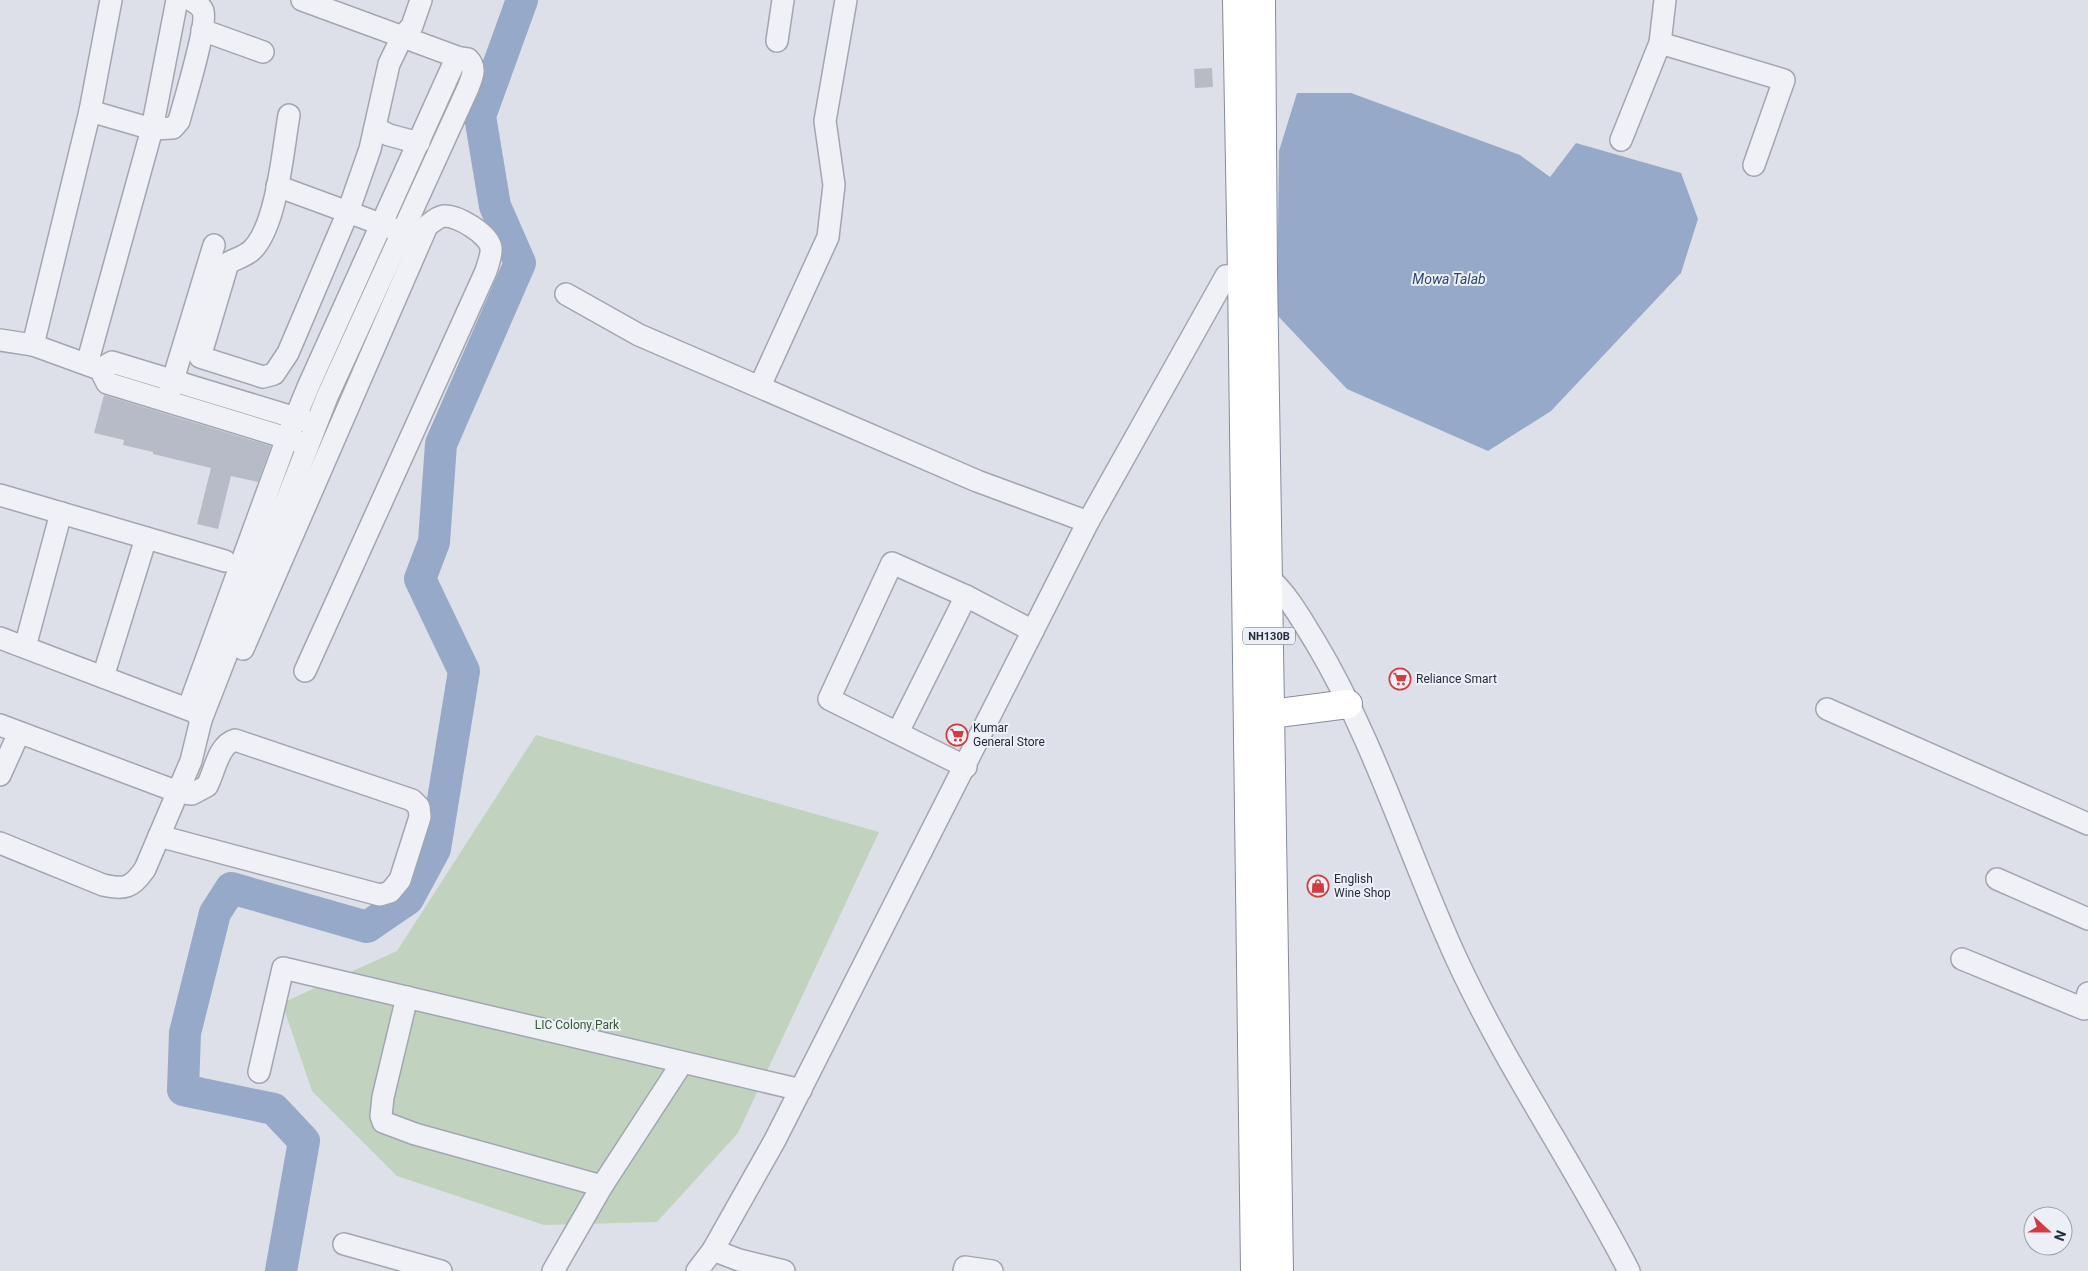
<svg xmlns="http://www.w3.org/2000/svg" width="2088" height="1271" font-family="Roboto,sans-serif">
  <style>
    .green { fill: #c1d2be }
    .water { fill: #96a9c9 }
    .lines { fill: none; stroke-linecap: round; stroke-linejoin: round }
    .river { stroke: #96a9c9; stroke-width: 32 }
    .building { fill: #b7bbc7 }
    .minor-casing { stroke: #a2a6b2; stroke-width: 24 }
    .highway-casing { stroke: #848b9f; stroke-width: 30 }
    .minor { stroke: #f0f1f6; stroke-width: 21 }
    .highway { stroke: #fff; stroke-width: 28 }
    .labels { text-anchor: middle; stroke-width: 4; stroke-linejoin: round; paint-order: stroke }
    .shield { fill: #eceff5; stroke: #616676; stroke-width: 1 }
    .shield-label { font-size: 11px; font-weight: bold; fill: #262c3f }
    .poi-label { font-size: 12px; fill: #262c3f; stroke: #eceff5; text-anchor: start }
    .park-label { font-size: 12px; fill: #365b33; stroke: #eceff5 }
    .water-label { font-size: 14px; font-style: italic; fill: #2f4674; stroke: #eceff5 }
  </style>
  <rect width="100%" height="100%" fill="#dde0e8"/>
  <path class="green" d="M 536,735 L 879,832 L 738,1133 L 657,1222 L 544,1225 L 397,1176 L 312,1091 L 282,1003 L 397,951 Z"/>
  <path class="water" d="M 1297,93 L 1351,93 L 1520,155 L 1550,177 L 1576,143 L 1681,173 L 1698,219 L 1681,273 L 1551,411 L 1488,451 L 1347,389 L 1277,315 L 1279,151 Z"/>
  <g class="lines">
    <path class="river" d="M 281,1271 L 304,1141 L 274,1109 L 183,1090 L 185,1033 L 215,913 L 231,888 L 367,927 L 408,899 L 435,849 L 464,671 L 420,579 L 434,542 L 441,444 L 520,263 L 495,206 L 480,116 L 522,0"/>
  </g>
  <g class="building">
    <path d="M 1212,68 L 1213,87 L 1195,88 L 1194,69 Z"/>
    <path d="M 104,395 L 271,446 L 258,482 L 231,476 L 218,529 L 197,524 L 211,468 L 153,454 L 153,452 L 123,445 L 124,440 L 94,433 Z"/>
  </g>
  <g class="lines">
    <g class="minor-casing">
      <g id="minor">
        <path d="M 302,0 L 460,58"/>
        <path d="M 202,30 L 263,52"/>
        <path d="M 777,41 L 783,0"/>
        <path d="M 1660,43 L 1784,80 L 1754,165"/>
        <path d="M 90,111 L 152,129 L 173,128 L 179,121 C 184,102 208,25 203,11 C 201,6 196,3 191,0"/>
        <path d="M 289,115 C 283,149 277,226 252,250 C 246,256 235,259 228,263 L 200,357 L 263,377 L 274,374 L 288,353 L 348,212 L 370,149 L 389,64 L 402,37 L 412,26 L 421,0"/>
        <path d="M 375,128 L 389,135 L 419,143"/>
        <path d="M 1621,140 L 1660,43 L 1665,0"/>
        <path d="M 277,186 L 394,229"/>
        <path d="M 566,294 L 639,335 L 977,481 L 1088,522"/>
        <path d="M 0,340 L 33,345 L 99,369"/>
        <path d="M 33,345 L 90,111 L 111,0"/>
        <path d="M 87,364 L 152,129 L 177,0"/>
        <path d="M 760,386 L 828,237 L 834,185 L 825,121 L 846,0"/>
        <path d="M 169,393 L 214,245"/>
        <path d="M 300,442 L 107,383 L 100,369 L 112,362 L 309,422"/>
        <path d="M 0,495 L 225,561"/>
        <path d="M 1268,577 C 1289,596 1301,619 1316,643 C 1375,742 1409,856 1457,960 C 1507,1068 1575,1166 1629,1271"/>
        <path d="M 0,638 L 195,712 L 201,720 L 191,761 L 145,869 C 132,888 125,890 103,885 L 0,843"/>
        <path d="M 25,647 L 61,513"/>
        <path d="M 243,649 L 427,226 C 432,222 437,217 444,216 C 457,215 489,234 491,248 C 492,254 488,264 486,271 L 305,671"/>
        <path d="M 103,677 L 146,538"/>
        <path d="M 188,709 L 287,438 L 308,387 L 454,63 L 460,58 L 468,59 C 477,68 472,77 468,88 L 327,397 L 201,720"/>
        <path d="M 1827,709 L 2088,824"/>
        <path d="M 0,725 L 178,792 L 192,794 L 207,786 C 215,771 218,745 235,740 L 412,800 L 419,807 L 420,817 L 400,880 L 390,892 L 380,895 L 159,836"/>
        <path d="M 898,732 L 966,596"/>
        <path d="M 966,767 L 829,699 L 892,563 L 966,596 L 1033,631"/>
        <path d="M 0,775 L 19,733"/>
        <path d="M 1997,879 L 2088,919"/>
        <path d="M 1962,959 L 2084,1009 L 2088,993"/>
        <path d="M 407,997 L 383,1097 L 381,1116 L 383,1122 L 415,1134 L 602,1186 L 682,1063"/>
        <path d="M 259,1072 L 283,968 L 801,1090"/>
        <path d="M 344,1244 L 441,1271"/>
        <path d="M 713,1250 L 739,1260 L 784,1271"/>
        <path d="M 553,1271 L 602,1186"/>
        <path d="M 697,1271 L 713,1250 L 775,1140 L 1088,522 L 1226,276 L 1257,273"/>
        <path d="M 964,1271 L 965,1267 L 992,1271"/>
      </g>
    </g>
    <g class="highway-casing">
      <g id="highway">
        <path d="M 1237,0 L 1242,275 L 1255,1271"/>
        <path d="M 1261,0 L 1263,273 L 1279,1271"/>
        <path d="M 1270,714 L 1348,704"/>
      </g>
    </g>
    <use href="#minor" class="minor"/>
    <use href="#highway" class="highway"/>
  </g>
  <defs>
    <g id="supermarket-ring" transform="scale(1.125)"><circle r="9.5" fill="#eceff5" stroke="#d23c41" stroke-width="1.5"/><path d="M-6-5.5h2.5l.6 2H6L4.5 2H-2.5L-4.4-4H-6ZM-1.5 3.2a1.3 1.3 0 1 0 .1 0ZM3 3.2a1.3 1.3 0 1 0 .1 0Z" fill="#d23c41"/></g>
    <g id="shop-ring" transform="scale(1.125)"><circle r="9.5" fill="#eceff5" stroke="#d23c41" stroke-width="1.5"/><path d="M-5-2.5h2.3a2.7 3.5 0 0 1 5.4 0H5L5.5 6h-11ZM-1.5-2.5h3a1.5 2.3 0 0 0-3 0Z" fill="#d23c41"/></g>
  </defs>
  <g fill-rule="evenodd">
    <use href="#supermarket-ring" x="1400" y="679"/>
    <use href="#supermarket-ring" x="957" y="735"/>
    <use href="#shop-ring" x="1318" y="886"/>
  </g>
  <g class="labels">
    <rect class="shield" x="1243" y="627.5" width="52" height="17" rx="4"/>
    <g class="shield-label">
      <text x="1269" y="640">NH130B</text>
    </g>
    <g class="poi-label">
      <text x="1416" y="683">Reliance Smart</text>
      <text x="973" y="732">Kumar<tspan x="973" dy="14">General Store</tspan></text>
      <text x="1334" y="883">English<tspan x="1334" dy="14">Wine Shop</tspan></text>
    </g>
    <g class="park-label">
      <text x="577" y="1029">LIC Colony Park</text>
    </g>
    <g class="water-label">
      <text x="1449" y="284">Mowa Talab</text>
    </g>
  </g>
  <g transform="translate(2048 1231) rotate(111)"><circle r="24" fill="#eceff5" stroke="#9da1ac"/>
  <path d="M0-4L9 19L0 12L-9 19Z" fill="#d23c41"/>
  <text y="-8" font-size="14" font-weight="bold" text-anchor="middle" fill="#262c3f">N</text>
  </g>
</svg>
